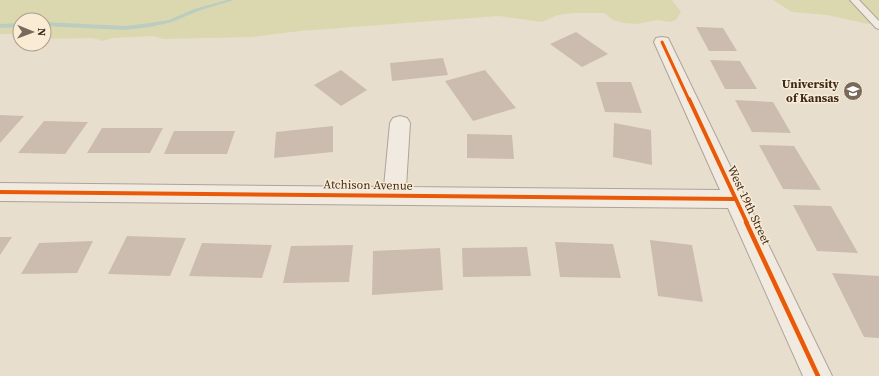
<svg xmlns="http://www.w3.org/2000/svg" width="879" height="376" font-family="'Source Serif 4',serif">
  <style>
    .green { fill: #dbd8af }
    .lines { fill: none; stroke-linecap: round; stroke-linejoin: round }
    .stream { fill: #bacdc0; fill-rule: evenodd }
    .building { fill: #ccbcaf }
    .lane-casing { stroke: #aea397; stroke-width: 2 }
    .street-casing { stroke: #aea397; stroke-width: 2 }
    .lane { fill: #f0eae1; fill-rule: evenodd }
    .street { fill: #f0eae1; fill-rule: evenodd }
    .cycleway-far2-casing { stroke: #f9ebd4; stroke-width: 5 }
    .cycleway-far1-casing { stroke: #f9ebd4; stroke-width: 6 }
    .cycleway-casing { stroke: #f9ebd4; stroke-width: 7 }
    .cycleway-far2 { stroke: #e8590c; stroke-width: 3 }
    .cycleway-far1 { stroke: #e8590c; stroke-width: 4 }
    .cycleway { stroke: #e8590c; stroke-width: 4.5 }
    .labels { text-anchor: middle; stroke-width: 3; stroke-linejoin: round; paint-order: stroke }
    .poi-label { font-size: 12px; font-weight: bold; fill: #3e2a1d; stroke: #f9ebd4; text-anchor: end }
    .street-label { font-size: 12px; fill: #3e2a1d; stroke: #f9ebd4 }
  </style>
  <rect width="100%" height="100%" fill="#e8dece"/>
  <g class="green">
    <path d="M 0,0 L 672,0 L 681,12 L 676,20 L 670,22 L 657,20 L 637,24 L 623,23 L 613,20 L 604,13 L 574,13 L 558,15 L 542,22 L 499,16 L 300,31 L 252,37 L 163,39 L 154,36 L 113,38 L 103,41 L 93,38 L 44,39 L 44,20 L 20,20 L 20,36 L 10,34 L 0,34 Z"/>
    <path d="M 773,0 L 879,0 L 879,23 L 868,24 L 827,15 L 792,12 Z"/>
  </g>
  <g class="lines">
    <g class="stream">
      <path d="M 227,0 L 234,0 L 198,11 L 172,22 L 150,27 L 125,30 L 44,26 L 44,22 L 125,26 L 150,23 L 169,20 L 194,9 Z"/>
      <path d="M 20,23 L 20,27 L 0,28 L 0,24 Z"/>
    </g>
  </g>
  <g class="building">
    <path d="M 696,27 L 723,28 L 737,51 L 709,51 Z"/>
    <path d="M 576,32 L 608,54 L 582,67 L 550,44 Z"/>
    <path d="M 443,58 L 448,75 L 392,81 L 390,63 Z"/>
    <path d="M 710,60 L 740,61 L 757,89 L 725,89 Z"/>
    <path d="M 341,70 L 367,90 L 341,106 L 314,85 Z"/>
    <path d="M 485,70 L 516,108 L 473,121 L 445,81 Z"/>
    <path d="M 596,82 L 631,82 L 642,113 L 605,112 Z"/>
    <path d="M 735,100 L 773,102 L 791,133 L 752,132 Z"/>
    <path d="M 0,115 L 24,116 L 0,143 Z"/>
    <path d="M 44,121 L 88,122 L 65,154 L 18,153 Z"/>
    <path d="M 614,123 L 651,130 L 652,165 L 613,157 Z"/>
    <path d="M 333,126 L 333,152 L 274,158 L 276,132 Z"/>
    <path d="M 102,128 L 163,128 L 150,153 L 87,153 Z"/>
    <path d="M 174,131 L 235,131 L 227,154 L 164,154 Z"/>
    <path d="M 467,134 L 512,135 L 514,159 L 467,158 Z"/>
    <path d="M 759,145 L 794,146 L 821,190 L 783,189 Z"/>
    <path d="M 793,205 L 831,206 L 858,253 L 817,251 Z"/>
    <path d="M 127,236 L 186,238 L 170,276 L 108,274 Z"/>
    <path d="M 0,237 L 12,237 L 0,255 Z"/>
    <path d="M 650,240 L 692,245 L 703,302 L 658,296 Z"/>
    <path d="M 93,241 L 77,273 L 21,274 L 39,243 Z"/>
    <path d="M 555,242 L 613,244 L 621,278 L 560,277 Z"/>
    <path d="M 202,243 L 272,245 L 262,278 L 189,276 Z"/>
    <path d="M 353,245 L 349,282 L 283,283 L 291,246 Z"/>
    <path d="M 527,247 L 531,276 L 463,277 L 462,248 Z"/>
    <path d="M 440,248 L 443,290 L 372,295 L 373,251 Z"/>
    <path d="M 832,273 L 879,276 L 879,338 L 864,337 Z"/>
  </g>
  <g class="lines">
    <g class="lane-casing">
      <path id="lane" d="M 850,0 L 859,0 L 879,21 L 879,29 L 876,28 Z"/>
    </g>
    <g class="street-casing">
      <path id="street" d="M 662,37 L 668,38 L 670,42 L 832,376 L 803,376 L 728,208 L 0,201 L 0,183 L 384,187 L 390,123 L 393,118 L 400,116 L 407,118 L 410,123 L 406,187 L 720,190 L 654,42 L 656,38 Z"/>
    </g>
    <use href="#lane" class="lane"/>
    <use href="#street" class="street"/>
    <g class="cycleway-far2-casing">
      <path id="cycleway-far2" d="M 662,42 L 689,100"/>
    </g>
    <g class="cycleway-far1-casing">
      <g id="cycleway-far1">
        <path d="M 689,99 L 747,223"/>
        <path d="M 0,192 L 735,199"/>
      </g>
    </g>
    <g class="cycleway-casing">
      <path id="cycleway" d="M 746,222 L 818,376"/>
    </g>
    <use href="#cycleway-far2" class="cycleway-far2"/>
    <use href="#cycleway-far1" class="cycleway-far1"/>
    <use href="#cycleway" class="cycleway"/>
  </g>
  <defs>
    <g id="university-disc" transform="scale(1)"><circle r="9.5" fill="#7a695b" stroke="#f9ebd4"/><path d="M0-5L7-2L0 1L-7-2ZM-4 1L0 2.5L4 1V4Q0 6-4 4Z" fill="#fff"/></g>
  </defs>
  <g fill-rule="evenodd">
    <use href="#university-disc" x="853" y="91"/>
  </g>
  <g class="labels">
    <g class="poi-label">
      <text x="839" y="88">University<tspan x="839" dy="14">of Kansas</tspan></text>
    </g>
    <g class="street-label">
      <text transform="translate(368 185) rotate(1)" y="4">Atchison Avenue</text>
      <text transform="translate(749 205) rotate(65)" y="4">West 19th Street</text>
    </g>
  </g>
  <g transform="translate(32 32) rotate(91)"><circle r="19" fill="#f9ebd4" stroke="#ae9e8b"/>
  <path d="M0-3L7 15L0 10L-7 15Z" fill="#7a695b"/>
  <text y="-6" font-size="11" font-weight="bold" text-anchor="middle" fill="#3e2a1d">N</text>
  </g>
</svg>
